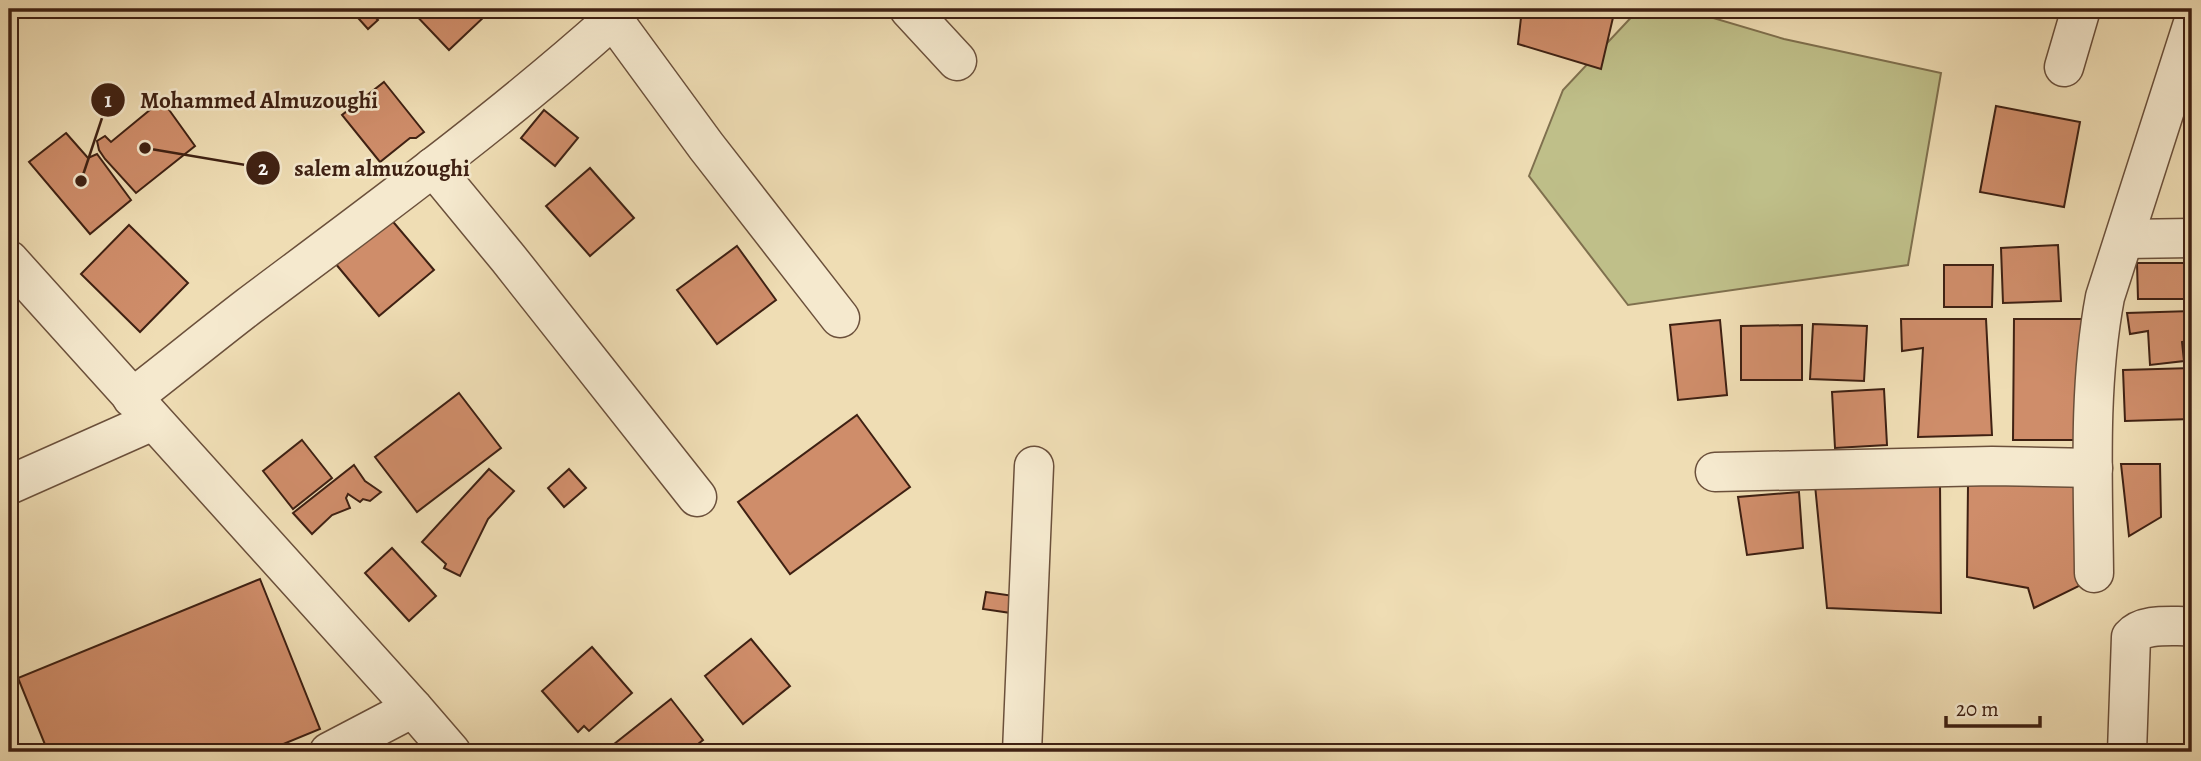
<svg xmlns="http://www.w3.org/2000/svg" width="2201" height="761" font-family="Alegreya,serif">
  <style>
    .green { fill: #bfbf89; stroke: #7f704e; stroke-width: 2 }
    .building { fill: #cf8d6a; stroke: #3f2113; stroke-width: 2 }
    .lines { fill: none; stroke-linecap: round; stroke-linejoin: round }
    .minor-casing { stroke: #6b503b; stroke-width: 41 }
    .minor { stroke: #f5e9ce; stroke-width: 38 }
    .leader { fill: none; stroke: #3f2113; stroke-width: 2.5 }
    .callout-dot { fill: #3f2113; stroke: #f5e9ce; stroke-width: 2.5 }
    .mark-label { font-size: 21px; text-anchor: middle; font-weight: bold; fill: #fff }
    .callout-label { font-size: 23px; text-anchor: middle; font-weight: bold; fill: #3f2113; stroke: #f5e9ce; stroke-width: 5; stroke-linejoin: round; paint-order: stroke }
  </style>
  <rect width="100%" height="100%" fill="#efddb4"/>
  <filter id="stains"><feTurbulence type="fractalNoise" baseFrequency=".00286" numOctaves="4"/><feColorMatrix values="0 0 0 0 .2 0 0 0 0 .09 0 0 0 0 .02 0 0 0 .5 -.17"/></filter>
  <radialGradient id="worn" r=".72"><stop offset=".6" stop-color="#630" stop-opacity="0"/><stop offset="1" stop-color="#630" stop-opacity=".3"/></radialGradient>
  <path class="green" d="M 1639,9 L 1683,9 L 1784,39 L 1941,73 L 1908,265 L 1628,305 L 1529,176 L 1563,90 Z"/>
  <g class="building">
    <path d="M 350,9 L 367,9 L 378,20 L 368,29 Z"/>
    <path d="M 410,9 L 480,9 L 486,15 L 449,50 Z"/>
    <path d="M 1522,9 L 1615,9 L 1601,69 L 1518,44 Z"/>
    <path d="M 384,82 L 424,132 L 416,138 L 410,138 L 380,162 L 342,115 Z"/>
    <path d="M 162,100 L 195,146 L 136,193 L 105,159 L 99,150 L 97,141 L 105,136 L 111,142 Z"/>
    <path d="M 1996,106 L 2080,122 L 2064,207 L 1980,192 Z"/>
    <path d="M 544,110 L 578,138 L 555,166 L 521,138 Z"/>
    <path d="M 66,133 L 88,158 L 97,154 L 131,200 L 90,234 L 29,162 Z"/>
    <path d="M 590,168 L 634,218 L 590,256 L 546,206 Z"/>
    <path d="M 389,217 L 434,270 L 379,316 L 335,263 Z"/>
    <path d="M 129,225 L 188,283 L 140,332 L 81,274 Z"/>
    <path d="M 2058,245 L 2061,301 L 2003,303 L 2001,248 Z"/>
    <path d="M 737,246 L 776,300 L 717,344 L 677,290 Z"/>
    <path d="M 2137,263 L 2192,263 L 2192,299 L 2138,299 Z"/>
    <path d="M 1944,265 L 1993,265 L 1992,307 L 1944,307 Z"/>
    <path d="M 2192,311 L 2192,340 L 2182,342 L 2184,361 L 2150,365 L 2148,331 L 2130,334 L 2127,313 Z"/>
    <path d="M 1901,319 L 1986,319 L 1992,435 L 1918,437 L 1923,348 L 1902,351 Z"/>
    <path d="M 2014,319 L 2086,319 L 2085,440 L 2013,440 Z"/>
    <path d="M 1720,320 L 1727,395 L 1678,400 L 1670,325 Z"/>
    <path d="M 1813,324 L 1867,326 L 1864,381 L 1810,379 Z"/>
    <path d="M 1802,325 L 1802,380 L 1741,380 L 1741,326 Z"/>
    <path d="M 2192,368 L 2192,419 L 2125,421 L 2123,370 Z"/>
    <path d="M 1884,389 L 1887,445 L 1835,448 L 1832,392 Z"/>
    <path d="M 459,393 L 501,448 L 417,512 L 375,457 Z"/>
    <path d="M 857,415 L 910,487 L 790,574 L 738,502 Z"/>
    <path d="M 302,440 L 332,478 L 293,509 L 263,471 Z"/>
    <path d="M 2121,464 L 2160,464 L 2161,517 L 2129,536 Z"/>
    <path d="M 354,465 L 365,481 L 381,492 L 370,501 L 363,499 L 360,502 L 348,494 L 346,498 L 350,508 L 332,515 L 312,534 L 293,513 Z"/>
    <path d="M 489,469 L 514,491 L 488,519 L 460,576 L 444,568 L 446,564 L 422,542 Z"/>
    <path d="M 569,469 L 586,488 L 564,507 L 548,488 Z"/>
    <path d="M 1940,482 L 1941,613 L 1827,608 L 1815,485 Z"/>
    <path d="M 2076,483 L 2081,585 L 2034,608 L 2028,588 L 1967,577 L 1968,485 Z"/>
    <path d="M 1799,492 L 1803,548 L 1747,555 L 1738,497 Z"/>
    <path d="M 392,548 L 436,596 L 409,621 L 365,573 Z"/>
    <path d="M 260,579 L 320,729 L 264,752 L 48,752 L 18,678 Z"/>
    <path d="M 986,592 L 1014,596 L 1011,613 L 983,609 Z"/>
    <path d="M 751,639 L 790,686 L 743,724 L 705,676 Z"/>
    <path d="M 592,647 L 632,693 L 589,731 L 584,726 L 578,732 L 542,691 Z"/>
    <path d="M 671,699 L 703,740 L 688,752 L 604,752 Z"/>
  </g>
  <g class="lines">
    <g class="minor-casing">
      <g id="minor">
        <path d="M 909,9 L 957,61"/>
        <path d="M 613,19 L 706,146 L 840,318"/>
        <path d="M 2064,67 L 2081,9"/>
        <path d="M 433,167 L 508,258 L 697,497"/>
        <path d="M 2125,239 L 2192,238"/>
        <path d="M 9,260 L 413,708 L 329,752"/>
        <path d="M 132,398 C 171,368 210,336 249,306 C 373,213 498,122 613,19 L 603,9"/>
        <path d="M 1715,472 L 1992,466 L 2093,468"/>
        <path d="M 9,485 L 153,421"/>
        <path d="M 2094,573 C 2093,482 2088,387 2105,297 L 2192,26"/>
        <path d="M 413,708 L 451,752"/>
        <path d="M 1022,752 L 1034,466"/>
        <path d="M 2127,752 L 2131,637 C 2144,622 2173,627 2192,626"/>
      </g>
    </g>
    <use href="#minor" class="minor"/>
  </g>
  <path class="leader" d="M81 181L108 100M145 148L263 168"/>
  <g class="callout-dot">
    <circle cx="81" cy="181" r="7"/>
    <circle cx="145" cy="148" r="7"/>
    <circle cx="108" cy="100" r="18"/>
    <circle cx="263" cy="168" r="18"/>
  </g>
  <g class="mark-label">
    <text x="108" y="107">1</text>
    <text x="263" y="175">2</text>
  </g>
  <g class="callout-label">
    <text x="259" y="108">Mohammed Almuzoughi</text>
    <text x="382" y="176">salem almuzoughi</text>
  </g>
  <rect width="2201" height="761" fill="none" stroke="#efddb4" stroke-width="35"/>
  <rect x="10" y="10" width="2180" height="740" fill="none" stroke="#3f2113" stroke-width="3.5"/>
  <rect x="18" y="18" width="2166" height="726" fill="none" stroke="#3f2113" stroke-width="2"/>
  <path d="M1946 716v10h94v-10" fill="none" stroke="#3f2113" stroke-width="3.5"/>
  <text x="1956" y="716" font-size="21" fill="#3f2113" stroke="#f5e9ce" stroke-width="5" paint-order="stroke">20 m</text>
  <rect width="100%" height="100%" filter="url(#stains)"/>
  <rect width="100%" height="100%" fill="url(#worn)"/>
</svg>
